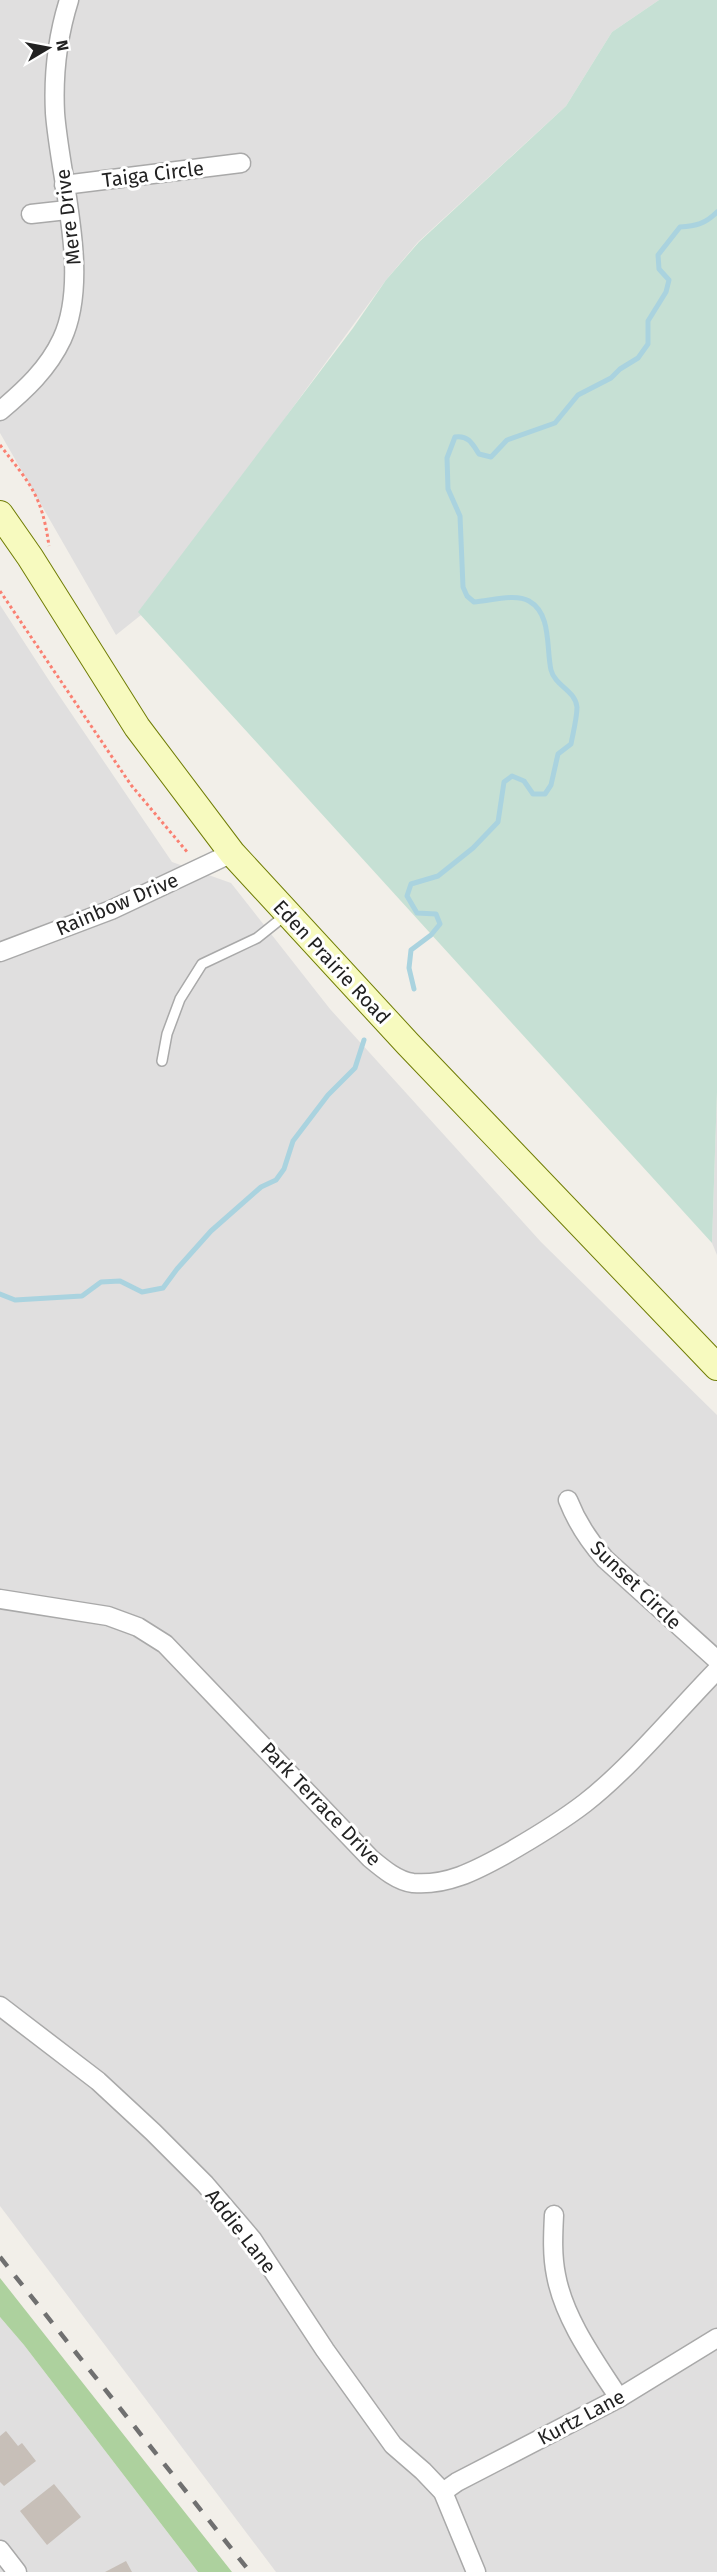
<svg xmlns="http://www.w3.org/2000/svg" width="717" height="2572" font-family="'Fira Sans',sans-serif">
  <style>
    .residential { fill: #e0dfdf }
    .forest { fill: #add19e }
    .wetland { fill: #c6e0d4 }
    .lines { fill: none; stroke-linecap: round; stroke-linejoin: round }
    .stream { stroke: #aad3df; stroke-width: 5 }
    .building { fill: #c7bfb8 }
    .lane-casing { stroke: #a9a9a9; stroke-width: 12 }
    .street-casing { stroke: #a9a9a9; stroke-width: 21 }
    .secondary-casing { stroke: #707d05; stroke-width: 28 }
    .path { stroke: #fa8072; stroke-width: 3; stroke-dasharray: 3 3; stroke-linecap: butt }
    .lane { stroke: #fff; stroke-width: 9 }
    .street { stroke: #fff; stroke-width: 18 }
    .secondary { stroke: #f7fabf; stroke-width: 26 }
    .rail { stroke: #707070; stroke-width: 4.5; stroke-dasharray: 12 12; stroke-linecap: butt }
    .labels { text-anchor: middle; stroke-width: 6; stroke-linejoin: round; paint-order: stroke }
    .street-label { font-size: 20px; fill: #222; stroke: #fff }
  </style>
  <rect width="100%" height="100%" fill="#f2efe9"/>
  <g class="residential">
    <path d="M 0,0 L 659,0 L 612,32 L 566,106 L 418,242 L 386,280 L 141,615 L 116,635 L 0,433 Z"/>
    <path d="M 0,605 L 52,685 L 172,862 L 231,883 L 330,1009 L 541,1242 L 717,1415 L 717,2572 L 276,2572 L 0,2206 Z"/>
    <path d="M 717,1092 L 717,1255 L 712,1243 Z"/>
    <path d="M 0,2317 L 24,2345 L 198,2572 L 0,2572 Z"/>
  </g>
  <path class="forest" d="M 0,2278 L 232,2572 L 198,2572 L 24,2345 L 0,2317 Z"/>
  <path class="wetland" d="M 659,0 L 717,0 L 717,1092 L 712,1243 L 138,612 L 353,328 L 386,280 L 419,242 L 566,106 L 612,32 Z"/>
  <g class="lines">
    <g class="stream">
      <path d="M 414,989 L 409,968 L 411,950 L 431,935 L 440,924 L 436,914 L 417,913 L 407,896 L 411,884 L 438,876 L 473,848 L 498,822 L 504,782 L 512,776 L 524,781 L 533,794 L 545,794 L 551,785 L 558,754 L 571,744 C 573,733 577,718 577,707 C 575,690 555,686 551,670 C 546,648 552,614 529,601 C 515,593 490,601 474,602 L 467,596 L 463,587 L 460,516 L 448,489 L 447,458 L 455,437 C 468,435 472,443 479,454 L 491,457 L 507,440 L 555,423 L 578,395 L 611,378 L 620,369 L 638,358 L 648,344 L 648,321 L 666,292 L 669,280 L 659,269 L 658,255 L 680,227 C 696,226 705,224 717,212"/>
      <path d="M 0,1294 L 15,1300 L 82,1296 L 101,1282 L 120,1281 L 142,1292 L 163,1288 L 177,1269 L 211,1231 L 261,1187 L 276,1180 L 284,1169 L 293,1141 L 328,1095 L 355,1068 L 364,1040"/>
    </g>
  </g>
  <g class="building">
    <path d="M 6,2431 L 18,2446 L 22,2443 L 36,2461 L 4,2486 L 0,2482 L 0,2436 Z"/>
    <path d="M 54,2484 L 81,2517 L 47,2545 L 20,2511 Z"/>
    <path d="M 126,2561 L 132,2572 L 105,2572 Z"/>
  </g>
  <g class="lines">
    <g class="lane-casing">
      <path id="lane" d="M 162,1061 L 167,1034 L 180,999 L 202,964 L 257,938 L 287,914"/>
    </g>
    <g class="street-casing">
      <g id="street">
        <path d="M 64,185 L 241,163"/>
        <path d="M 31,214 L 67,210"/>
        <path d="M 0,411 C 25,390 48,369 62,339 C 91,276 60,180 55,113 C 53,73 57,38 69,0"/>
        <path d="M 0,952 L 111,910 L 232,853"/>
        <path d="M 568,1500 C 577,1523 588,1540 605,1559 L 717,1660"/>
        <path d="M 0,1599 L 108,1616 L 138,1627 L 165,1644 L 370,1858 C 382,1868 397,1881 413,1883 C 446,1886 475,1871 504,1855 C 532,1839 559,1823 585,1803 C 630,1768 676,1712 717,1670"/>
        <path d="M 0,2006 L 98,2081 L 153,2132 L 205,2184 L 252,2239 L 325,2350 L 393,2445 L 423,2471 L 443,2492 L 476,2572"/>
        <path d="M 554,2215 C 553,2235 552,2255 556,2275 C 564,2319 595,2361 619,2398"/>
        <path d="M 443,2492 L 457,2482 L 619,2398 L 717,2338"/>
        <path d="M 0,2550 L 17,2572"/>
      </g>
    </g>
    <g class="secondary-casing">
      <path id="secondary" d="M 0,514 L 30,557 L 137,727 L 232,853 L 408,1044 L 717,1367"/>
    </g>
    <g class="path">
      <path d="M 0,445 C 30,484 42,495 49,546"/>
      <path d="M 0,591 L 131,785 L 188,853"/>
    </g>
    <use href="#lane" class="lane"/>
    <use href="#street" class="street"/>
    <use href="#secondary" class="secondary"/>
    <path class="rail" d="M 0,2257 L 250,2572"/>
  </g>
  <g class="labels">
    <g class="street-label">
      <text transform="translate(153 174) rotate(-7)" y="7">Taiga Circle</text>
      <text transform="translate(68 217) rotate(-97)" y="7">Mere Drive</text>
      <text transform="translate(117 904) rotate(-23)" y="7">Rainbow Drive</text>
      <text transform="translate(332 962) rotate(47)" y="7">Eden Prairie Road</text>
      <text transform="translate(636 1585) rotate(44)" y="7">Sunset Circle</text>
      <text transform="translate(321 1804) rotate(46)" y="7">Park Terrace Drive</text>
      <text transform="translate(241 2231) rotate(52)" y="7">Addie Lane</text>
      <text transform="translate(581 2417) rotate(-28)" y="7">Kurtz Lane</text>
    </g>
  </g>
  <g transform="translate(48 48) rotate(80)" stroke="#ffffff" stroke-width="4.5" paint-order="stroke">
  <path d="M0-4.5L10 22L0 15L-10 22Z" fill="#222222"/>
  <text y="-9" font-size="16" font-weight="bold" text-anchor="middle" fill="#222222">N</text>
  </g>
</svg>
